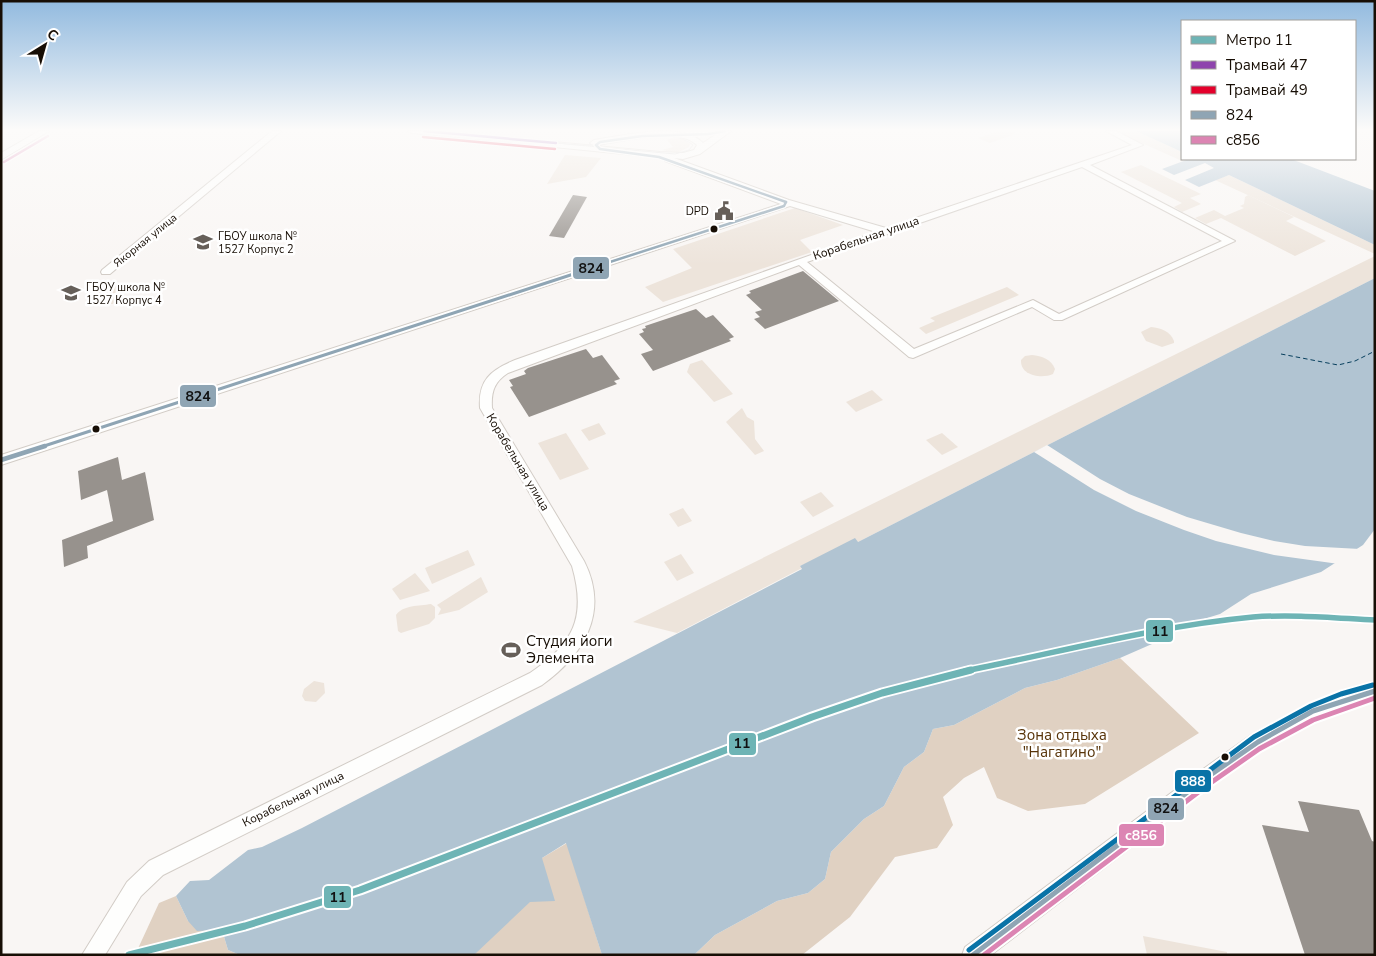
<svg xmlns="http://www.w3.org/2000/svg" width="1376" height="956" font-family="'Nunito Sans',sans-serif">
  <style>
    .green { fill: #ede4db }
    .forest { fill: #e0d1c2 }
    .water { fill: #b1c4d2 }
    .pier { fill: #f9f6f4 }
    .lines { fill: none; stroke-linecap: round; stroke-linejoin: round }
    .ferry { stroke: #073f5d; stroke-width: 1; stroke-dasharray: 4.5 3; stroke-linecap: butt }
    .building { fill: #97928d }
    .minor-casing { stroke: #d2ccc6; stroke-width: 2 }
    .minor { fill: #fefefd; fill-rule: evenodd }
    .tram { stroke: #d5d4d3; stroke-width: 1 }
    .bus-1-far3-casing { stroke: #fff; stroke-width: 5 }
    .bus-1-far2-casing { stroke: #fff; stroke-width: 6 }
    .bus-1-far1-casing { stroke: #fff; stroke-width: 8 }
    .bus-1-casing { stroke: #fff; stroke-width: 9 }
    .bus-2-far1-casing { stroke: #fff; stroke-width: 5 }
    .bus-2-casing { stroke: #fff; stroke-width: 9 }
    .bus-3-casing { stroke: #fff; stroke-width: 9 }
    .bus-1-far3 { stroke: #8fa5b4; stroke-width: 2.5 }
    .bus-1-far2 { stroke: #8fa5b4; stroke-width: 3 }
    .bus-1-far1 { stroke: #8fa5b4; stroke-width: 4.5 }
    .bus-1 { stroke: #8fa5b4; stroke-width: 5 }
    .bus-2-far1 { stroke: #dc85b3; stroke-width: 2.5 }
    .bus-2 { stroke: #dc85b3; stroke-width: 5 }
    .bus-3 { stroke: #0973a7; stroke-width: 5 }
    .tram-1-casing { stroke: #fff; stroke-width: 5 }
    .tram-2-casing { stroke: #fff; stroke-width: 5 }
    .tram-1 { stroke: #8e44ad; stroke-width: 2.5 }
    .tram-2 { stroke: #e4002b; stroke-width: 2.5 }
    .metro-1-far1-casing { stroke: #fff; stroke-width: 9 }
    .metro-1-casing { stroke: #fff; stroke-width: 11 }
    .metro-1-far1 { stroke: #6eb4b5; stroke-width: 5.5 }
    .metro-1 { stroke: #6eb4b5; stroke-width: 7 }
    .bus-dot { fill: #170e05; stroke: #fff; stroke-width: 2 }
    .labels { text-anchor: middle; stroke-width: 5; stroke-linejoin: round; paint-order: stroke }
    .far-poi-label { font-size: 11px; fill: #170e05; stroke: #fff; text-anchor: start }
    .far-street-label { font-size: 11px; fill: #170e05; stroke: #fff }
    .street-label { font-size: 12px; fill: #170e05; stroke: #fff }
    .near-poi-label { font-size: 15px; fill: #170e05; stroke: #fff; text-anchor: start }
    .near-park-label { font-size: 15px; fill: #583409; stroke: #fff }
    .line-badge { stroke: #fff; stroke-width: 2 }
    .badge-label { font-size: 14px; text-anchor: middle; font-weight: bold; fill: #fff }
    .pale-badge-label { font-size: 14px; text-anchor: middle; font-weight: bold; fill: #111 }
  </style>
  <rect width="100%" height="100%" fill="#f9f6f4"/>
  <g class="green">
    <path d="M 998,131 L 1010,131 L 1015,134 L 990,143 L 978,138 Z"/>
    <path d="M 1115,131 L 1136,131 L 1182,152 L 1182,159 L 1189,159 L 1182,161 Z"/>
    <path d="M 672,138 L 683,139 L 690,144 L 689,147 L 677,153 L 662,150 L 673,147 L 667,140 Z"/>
    <path d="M 565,155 L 601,158 L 586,177 L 547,184 Z"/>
    <path d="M 1141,165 L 1201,194 L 1190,198 L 1201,204 L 1182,212 L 1174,207 L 1182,203 L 1121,172 Z"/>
    <path d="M 1229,175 L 1375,245 L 1375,254 L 1215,180 Z"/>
    <path d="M 1248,195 L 1294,217 L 1286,221 L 1326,241 L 1295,256 L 1221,218 L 1206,224 L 1195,218 L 1214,210 L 1225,216 L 1244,208 L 1240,206 L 1244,204 L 1245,197 Z"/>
    <path d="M 795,208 L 843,225 L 800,240 L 812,252 L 663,302 L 645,287 L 692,268 L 673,249 Z"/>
    <path d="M 1375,256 L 1375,278 L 858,542 L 800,566 L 802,568 L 677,633 L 633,622 Z"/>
    <path d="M 105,284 L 131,285 L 113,304 L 85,303 Z"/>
    <path d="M 1007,287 L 1019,295 L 926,334 L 919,328 L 935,321 L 930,318 Z"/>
    <path d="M 1151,327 C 1161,328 1170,331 1174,341 L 1174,343 L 1162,347 L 1146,341 L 1141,332 Z"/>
    <path d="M 1032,355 C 1042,356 1051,359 1055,369 L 1053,374 C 1042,379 1020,376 1021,360 L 1025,356 Z"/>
    <path d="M 702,360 L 733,394 L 714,402 L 687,372 L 690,364 Z"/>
    <path d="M 872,390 L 883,400 L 856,412 L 846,402 Z"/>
    <path d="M 742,408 L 747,417 L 754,421 L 755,439 L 764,451 L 755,455 L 726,422 Z"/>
    <path d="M 599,423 L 606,434 L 589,441 L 581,430 Z"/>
    <path d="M 566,433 L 589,469 L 560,480 L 538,443 Z"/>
    <path d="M 942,433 L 958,447 L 942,455 L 926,440 Z"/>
    <path d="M 821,492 L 834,506 L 813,517 L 800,502 Z"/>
    <path d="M 683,508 L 692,521 L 678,527 L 669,514 Z"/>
    <path d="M 468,550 L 475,565 L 432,584 L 425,568 Z"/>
    <path d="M 681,554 L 694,573 L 677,581 L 664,562 Z"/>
    <path d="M 415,573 L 430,591 L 400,600 L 392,589 Z"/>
    <path d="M 481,577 L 488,592 L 459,610 L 438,615 L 441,609 L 437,605 Z"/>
    <path d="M 431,604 L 435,607 L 435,618 L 429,624 L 401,633 L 398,631 L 396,615 C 403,605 419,606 431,604 Z"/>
    <path d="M 314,681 L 324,683 L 325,693 L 316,702 L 305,701 L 302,696 L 304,689 Z"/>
    <path d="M 1143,936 L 1227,952 L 1227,955 L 1147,955 Z"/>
  </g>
  <g class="forest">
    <path d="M 1120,658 L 1199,733 L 1085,804 L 1028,811 L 997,798 L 984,767 L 964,778 L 943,797 L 953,825 L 937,848 L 895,857 L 850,917 L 802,955 L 694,955 L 715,935 L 777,901 L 808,893 L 825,879 L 831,852 L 864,819 L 884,806 L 904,767 L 924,752 L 933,729 L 954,725 L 1025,688 L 1057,680 Z"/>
    <path d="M 567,843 L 602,955 L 474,955 L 542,858 Z"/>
    <path d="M 176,896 L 188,921 L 222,930 L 228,950 L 240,955 L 135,955 L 159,903 Z"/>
  </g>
  <g class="water">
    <path d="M 1136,131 L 1182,131 L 1182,152 Z"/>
    <path d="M 1189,159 L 1291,159 L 1375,191 L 1375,245 L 1229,175 L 1199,187 L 1185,180 L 1214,168 L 1205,163 L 1174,175 L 1162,169 Z"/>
    <path d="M 1375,278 L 1375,529 L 1363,545 L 1321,572 L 1251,594 L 1220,614 L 1184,625 L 1152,644 L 1120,658 L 1057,680 L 1025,688 L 954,725 L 933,729 L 924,752 L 904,767 L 884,806 L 864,819 L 831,852 L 825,879 L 808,893 L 777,901 L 715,935 L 694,955 L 602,955 L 566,843 L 542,858 L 555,901 L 530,902 L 474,955 L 240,955 L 228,950 L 222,930 L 197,931 L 188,921 L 176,896 L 190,881 L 209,880 L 248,850 L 262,847 L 302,828 L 802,569 L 800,566 L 855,538 L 858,542 Z"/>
  </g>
  <path class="pier" d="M 1047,445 L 1100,479 L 1129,494 L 1187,517 L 1241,533 L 1274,541 L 1305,546 L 1360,549 L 1339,564 L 1274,555 L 1216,541 L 1184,530 L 1136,511 L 1094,490 L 1034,452 Z"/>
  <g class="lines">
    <path class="ferry" d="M 1281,354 L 1338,365 L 1355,361 L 1375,351"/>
  </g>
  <g class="building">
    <path d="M 573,195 L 587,197 L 564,238 L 549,236 Z"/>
    <path d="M 803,271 L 839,301 L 765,329 L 754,319 L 760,317 L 755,312 L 762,310 L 746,295 L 751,293 L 749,291 Z"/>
    <path d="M 696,309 L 706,318 L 713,315 L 734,337 L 729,339 L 731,341 L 653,371 L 641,354 L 653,350 L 639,334 L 644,332 L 642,329 L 646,328 L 645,326 Z"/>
    <path d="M 586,349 L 593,358 L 602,355 L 620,379 L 614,381 L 617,384 L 529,417 L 510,387 L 513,386 L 509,380 L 526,374 L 524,371 L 528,368 Z"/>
    <path d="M 118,457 L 122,480 L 145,472 L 154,520 L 87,546 L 88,558 L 64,567 L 62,540 L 113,521 L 107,490 L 81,500 L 78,471 Z"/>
    <path d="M 1298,801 L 1359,810 L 1372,841 L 1375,842 L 1375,955 L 1305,955 L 1262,825 L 1309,832 Z"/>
  </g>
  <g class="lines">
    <g class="minor-casing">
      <g id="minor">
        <path d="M 39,131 L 49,131 L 1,160 L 1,153 Z"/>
        <path d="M 272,131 L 281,131 L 110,274 L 102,274 L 101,272 L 102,270 Z"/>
        <path d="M 408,131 L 437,131 L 660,152 L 683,153 L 694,150 L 697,145 C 678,126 618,141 594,146 L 590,143 L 594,140 C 622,136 682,121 703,143 L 721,131 L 731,131 L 700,154 L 683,159 L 674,158 L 789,200 L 886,228 L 1132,145 L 1106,131 L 1116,131 L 1143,145 L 1090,165 L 1235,241 L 1062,320 L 1054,320 L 1032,307 L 913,358 L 909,357 L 799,265 L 508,373 C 494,382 491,392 492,408 L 584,561 C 610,612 584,655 542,685 L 163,875 L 141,896 L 105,955 L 82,955 L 127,882 L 149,861 L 530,673 C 573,644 587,618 572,566 L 480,408 C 478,380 491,370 515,360 L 876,232 L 790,206 L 1,465 L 1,455 L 781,204 L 665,161 L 665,158 L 412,133 ZM 1082,167 L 1222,241 L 1059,314 L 1033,300 L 914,349 L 807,262 Z"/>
        <path d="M 1375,683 L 1375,699 L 1343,708 L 1319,717 L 1264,748 L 1212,785 L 991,955 L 962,955 L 965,947 L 988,930 L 1199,772 L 1251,735 L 1307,705 L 1343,692 Z"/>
      </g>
    </g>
    <use href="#minor" class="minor"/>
    <path class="tram" d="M 533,140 C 553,142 574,146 595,145 C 623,144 670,126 693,145 L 689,150 L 675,154 L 556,143"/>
    <g class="bus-1-far3-casing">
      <g id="bus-1-far3">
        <path d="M 725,131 L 708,134 L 642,136 L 600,142 L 596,145 L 600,149 L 659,157 L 786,202"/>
        <path d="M 585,270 L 784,206 L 786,202"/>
      </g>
    </g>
    <g class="bus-1-far2-casing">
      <path id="bus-1-far2" d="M 41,447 L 589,269"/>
    </g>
    <g class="bus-1-far1-casing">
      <path id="bus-1-far1" d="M 1,460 L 45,446"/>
    </g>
    <g class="bus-1-casing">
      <path id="bus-1" d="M 973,955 L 1206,778 L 1258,742 L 1313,711 L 1375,691"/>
    </g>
    <g class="bus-2-far1-casing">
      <path id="bus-2-far1" d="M 4,162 L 48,136"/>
    </g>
    <g class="bus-2-casing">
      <path id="bus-2" d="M 984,955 L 1209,784 L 1259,749 L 1313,720 L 1375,698"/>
    </g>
    <g class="bus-3-casing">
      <path id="bus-3" d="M 969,950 L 1254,737 L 1311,706 L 1341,694 L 1373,685"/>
    </g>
    <use href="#bus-1-far3" class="bus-1-far3"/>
    <use href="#bus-1-far2" class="bus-1-far2"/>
    <use href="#bus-1-far1" class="bus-1-far1"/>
    <use href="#bus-1" class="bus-1"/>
    <use href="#bus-2-far1" class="bus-2-far1"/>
    <use href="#bus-2" class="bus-2"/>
    <use href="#bus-3" class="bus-3"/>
    <g class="tram-1-casing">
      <path id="tram-1" d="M 424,131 L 556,143"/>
    </g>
    <g class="tram-2-casing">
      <path id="tram-2" d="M 423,137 L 555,149"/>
    </g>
    <use href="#tram-1" class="tram-1"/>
    <use href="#tram-2" class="tram-2"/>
    <g class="metro-1-far1-casing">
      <path id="metro-1-far1" d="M 965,671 C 1060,652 1157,626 1253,617 C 1294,614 1335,618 1375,620"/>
    </g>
    <g class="metro-1-casing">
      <path id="metro-1" d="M 129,955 L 245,926 L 360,890 L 812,717 L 882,693 L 971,670"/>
    </g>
    <use href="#metro-1-far1" class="metro-1-far1"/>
    <use href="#metro-1" class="metro-1"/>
  </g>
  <linearGradient id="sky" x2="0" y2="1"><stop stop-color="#92badf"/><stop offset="0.49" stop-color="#fcfbfa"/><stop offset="1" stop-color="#fcfbfa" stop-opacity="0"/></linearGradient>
  <rect width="1376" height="265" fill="url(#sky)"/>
  <defs>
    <g id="civic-bare" transform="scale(1.5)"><path d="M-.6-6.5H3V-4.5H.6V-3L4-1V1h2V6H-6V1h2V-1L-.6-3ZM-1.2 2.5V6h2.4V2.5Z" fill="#665f59" stroke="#fff" stroke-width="2.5" paint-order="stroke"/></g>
    <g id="school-bare" transform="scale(1.5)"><path d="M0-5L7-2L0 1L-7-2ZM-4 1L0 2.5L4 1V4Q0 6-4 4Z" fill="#665f59" stroke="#fff" stroke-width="2.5" paint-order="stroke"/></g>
    <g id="stadium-bare" transform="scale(1.5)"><path d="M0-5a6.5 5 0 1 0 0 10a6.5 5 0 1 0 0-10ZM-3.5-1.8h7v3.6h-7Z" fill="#665f59" stroke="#fff" stroke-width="2.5" paint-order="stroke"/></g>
  </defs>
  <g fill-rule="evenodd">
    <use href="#civic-bare" x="724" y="211"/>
    <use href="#school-bare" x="203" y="242"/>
    <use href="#school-bare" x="71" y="293"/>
    <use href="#stadium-bare" x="511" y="650"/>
  </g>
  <g class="bus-dot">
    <circle cx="714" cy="229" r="4.5"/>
    <circle cx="96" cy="429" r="4.5"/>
    <circle cx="1225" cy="757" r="4.5"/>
  </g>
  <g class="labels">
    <g class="far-poi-label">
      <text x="709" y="215" text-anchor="end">DPD</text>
      <text x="218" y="240">ГБОУ школа №<tspan x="218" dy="13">1527 Корпус 2</tspan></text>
      <text x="86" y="291">ГБОУ школа №<tspan x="86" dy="13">1527 Корпус 4</tspan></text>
    </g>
    <g class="far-street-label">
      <text transform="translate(145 240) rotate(-39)" y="4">Якорная улица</text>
    </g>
    <g class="street-label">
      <text transform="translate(866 238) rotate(-19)" y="4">Корабельная улица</text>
      <text transform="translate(518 462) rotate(59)" y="4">Корабельная улица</text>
      <text transform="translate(293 799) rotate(-26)" y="4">Корабельная улица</text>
    </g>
    <g class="near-poi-label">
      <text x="526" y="646">Студия йоги<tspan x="526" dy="17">Элемента</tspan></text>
    </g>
    <g class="near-park-label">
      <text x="1062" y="740">Зона отдыха<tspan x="1062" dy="17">"Нагатино"</tspan></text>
    </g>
  </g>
  <g class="line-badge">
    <rect x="572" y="256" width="38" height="24" rx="5" fill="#8fa5b4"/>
    <rect x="179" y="384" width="38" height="24" rx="5" fill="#8fa5b4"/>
    <rect x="1145" y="619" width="29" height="24" rx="5" fill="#6eb4b5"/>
    <rect x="728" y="732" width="29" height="24" rx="5" fill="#6eb4b5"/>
    <rect x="1174" y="769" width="38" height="24" rx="5" fill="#0973a7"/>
    <rect x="1147" y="797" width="38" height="24" rx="5" fill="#8fa5b4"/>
    <rect x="1118" y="823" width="47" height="24" rx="5" fill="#dc85b3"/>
    <rect x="323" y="885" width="29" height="24" rx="5" fill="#6eb4b5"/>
  </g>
  <g class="badge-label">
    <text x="1193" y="786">888</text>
    <text x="1141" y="840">с856</text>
  </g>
  <g class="pale-badge-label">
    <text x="591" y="273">824</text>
    <text x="198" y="401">824</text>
    <text x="1160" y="636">11</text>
    <text x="742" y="748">11</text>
    <text x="1166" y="813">824</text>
    <text x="338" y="902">11</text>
  </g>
  <rect width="1376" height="956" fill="none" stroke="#170e05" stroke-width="5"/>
  <rect x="1181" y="20" width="175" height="140" fill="#ffffff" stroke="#a29f9b"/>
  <rect x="1191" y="36" width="25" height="8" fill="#6eb4b5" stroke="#a29f9b"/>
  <text x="1226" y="45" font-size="15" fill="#170e05">Метро 11</text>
  <rect x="1191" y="61" width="25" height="8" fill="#8e44ad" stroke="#a29f9b"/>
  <text x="1226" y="70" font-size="15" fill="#170e05">Трамвай 47</text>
  <rect x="1191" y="86" width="25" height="8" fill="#e4002b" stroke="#a29f9b"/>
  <text x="1226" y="95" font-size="15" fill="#170e05">Трамвай 49</text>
  <rect x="1191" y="111" width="25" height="8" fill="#8fa5b4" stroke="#a29f9b"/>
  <text x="1226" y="120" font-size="15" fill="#170e05">824</text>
  <rect x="1191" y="136" width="25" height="8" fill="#dc85b3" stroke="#a29f9b"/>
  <text x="1226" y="145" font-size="15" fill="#170e05">с856</text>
  <g transform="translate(45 45) rotate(37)" stroke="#ffffff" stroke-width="4" paint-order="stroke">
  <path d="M0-4L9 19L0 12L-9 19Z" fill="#170e05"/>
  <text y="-8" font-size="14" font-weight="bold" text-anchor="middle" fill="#170e05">С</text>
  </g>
</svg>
